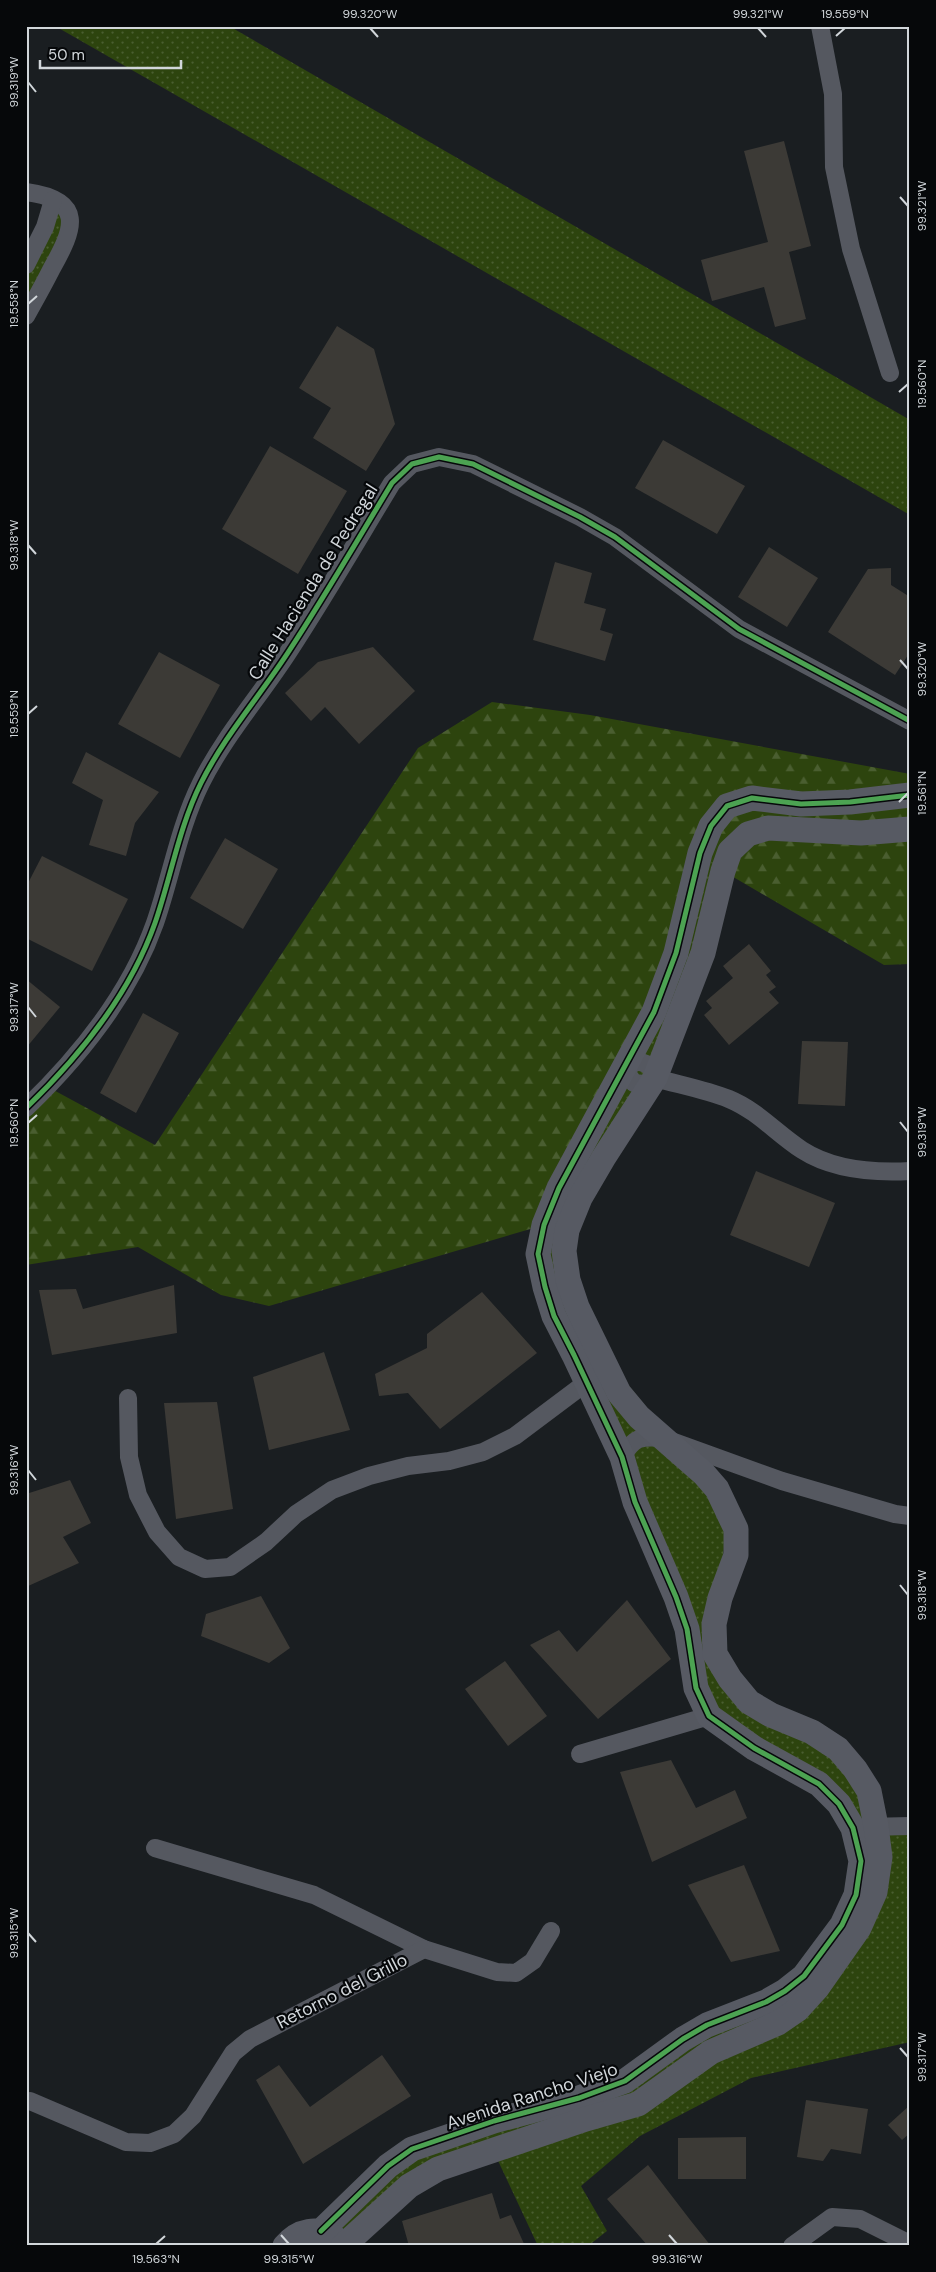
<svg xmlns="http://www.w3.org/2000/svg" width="936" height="2272" font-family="'DM Sans',sans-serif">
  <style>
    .grass { fill: url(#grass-dots) }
    .forest { fill: url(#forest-firs) }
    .building { fill: #3c3a36 }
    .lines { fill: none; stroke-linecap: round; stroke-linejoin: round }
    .street { stroke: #555860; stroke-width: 18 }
    .secondary { stroke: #575a63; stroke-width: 25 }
    .cycleway-casing { stroke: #06080a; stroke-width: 8 }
    .cycleway { stroke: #4ca352; stroke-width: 5 }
    .ticks { fill: none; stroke: #d1d6da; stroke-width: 2 }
    .labels { text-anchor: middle; stroke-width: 4.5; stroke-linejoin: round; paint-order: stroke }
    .street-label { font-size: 18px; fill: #d1d6da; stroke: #06080a }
    .neatline { fill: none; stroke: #d1d6da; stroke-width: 2 }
    .ticks-label { font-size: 12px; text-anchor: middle; fill: #d1d6da }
  </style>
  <defs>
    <pattern id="grass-dots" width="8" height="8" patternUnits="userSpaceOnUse" patternTransform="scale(1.25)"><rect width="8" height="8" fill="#2d440e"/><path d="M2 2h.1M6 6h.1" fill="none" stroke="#4a5e30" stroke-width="1.8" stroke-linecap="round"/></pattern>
    <pattern id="forest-firs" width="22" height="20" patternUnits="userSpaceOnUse" patternTransform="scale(1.25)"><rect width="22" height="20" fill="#2d440e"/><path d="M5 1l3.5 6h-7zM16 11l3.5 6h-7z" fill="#4a5e30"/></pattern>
  </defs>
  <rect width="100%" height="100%" fill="#1a1e21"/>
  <g class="grass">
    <path d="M 55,26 L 229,26 L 910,420 L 910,515 Z"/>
    <path d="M 53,200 L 72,223 L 26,316 L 26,265 Z"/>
    <path d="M 748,834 L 703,953 L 567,1230 L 596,1345 L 727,1507 L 720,1598 L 729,1679 L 838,1749 L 876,1826 L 910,1826 L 910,2042 L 751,2078 L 640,2136 L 581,2186 L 607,2231 L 588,2246 L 538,2246 L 493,2150 L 438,2169 L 343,2246 L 285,2246 L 388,2166 L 579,2098 L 766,2002 L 856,1895 L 839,1804 L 709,1716 L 538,1254 L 700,853 Z"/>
  </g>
  <path class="forest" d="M 492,702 L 590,715 L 910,774 L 910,964 L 884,965 L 723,871 L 701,853 L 676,953 L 544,1225 L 269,1306 L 221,1295 L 138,1247 L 26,1265 L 26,1108 L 48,1087 L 155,1145 L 418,748 Z"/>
  <g class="building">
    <path d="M 784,141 L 811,246 L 789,252 L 806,319 L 775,327 L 764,287 L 712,301 L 701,260 L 768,242 L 744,151 Z"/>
    <path d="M 337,326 L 374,349 L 395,424 L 366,471 L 313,438 L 331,408 L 299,388 Z"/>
    <path d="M 663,440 L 745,486 L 717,534 L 635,488 Z"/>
    <path d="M 270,446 L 347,491 L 298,574 L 222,529 Z"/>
    <path d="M 769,547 L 818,578 L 787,627 L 738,597 Z"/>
    <path d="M 555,562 L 592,573 L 584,603 L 606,609 L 600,630 L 613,634 L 605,661 L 533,640 Z"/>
    <path d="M 891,568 L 891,585 L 910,597 L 910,652 L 895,675 L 828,632 L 868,569 Z"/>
    <path d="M 373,647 L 415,691 L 359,744 L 325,707 L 311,721 L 285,693 L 318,662 Z"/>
    <path d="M 159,652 L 220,685 L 180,758 L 118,724 Z"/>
    <path d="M 86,752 L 159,792 L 135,823 L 126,856 L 89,845 L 103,800 L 72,783 Z"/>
    <path d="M 225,838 L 278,869 L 243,929 L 190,898 Z"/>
    <path d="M 42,856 L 128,899 L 92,971 L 26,938 L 26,887 Z"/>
    <path d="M 749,944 L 771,971 L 766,975 L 776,987 L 769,992 L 779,1003 L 729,1045 L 704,1015 L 712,1008 L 706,1001 L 733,978 L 723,966 Z"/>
    <path d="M 26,979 L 60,1007 L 26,1048 Z"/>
    <path d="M 143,1013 L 179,1033 L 136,1113 L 100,1093 Z"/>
    <path d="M 802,1041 L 848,1042 L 845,1106 L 798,1104 Z"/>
    <path d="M 756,1171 L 835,1203 L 809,1267 L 730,1235 Z"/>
    <path d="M 174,1285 L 177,1333 L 52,1355 L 39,1290 L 76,1289 L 83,1309 Z"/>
    <path d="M 482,1292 L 537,1353 L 440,1429 L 408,1393 L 379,1396 L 375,1374 L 427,1348 L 427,1334 Z"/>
    <path d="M 324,1352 L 350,1430 L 269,1450 L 253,1377 Z"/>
    <path d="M 217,1402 L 233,1509 L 176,1519 L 164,1403 Z"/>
    <path d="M 70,1480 L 91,1523 L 63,1537 L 79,1563 L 26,1587 L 26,1494 Z"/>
    <path d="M 261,1596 L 290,1648 L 269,1663 L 201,1636 L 206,1614 Z"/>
    <path d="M 627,1600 L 671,1659 L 598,1719 L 530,1645 L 559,1630 L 577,1652 Z"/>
    <path d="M 505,1661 L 547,1716 L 508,1746 L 465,1689 Z"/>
    <path d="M 671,1760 L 696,1808 L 735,1790 L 747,1818 L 652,1862 L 620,1772 Z"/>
    <path d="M 744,1865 L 780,1951 L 731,1962 L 688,1885 Z"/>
    <path d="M 382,2055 L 411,2096 L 303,2164 L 256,2080 L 279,2065 L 310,2107 Z"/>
    <path d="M 806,2100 L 868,2109 L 861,2154 L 831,2149 L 823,2161 L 797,2157 Z"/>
    <path d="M 910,2105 L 910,2133 L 902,2140 L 888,2125 Z"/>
    <path d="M 746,2137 L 746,2179 L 678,2179 L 678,2138 Z"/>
    <path d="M 648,2165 L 691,2221 L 711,2246 L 648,2246 L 607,2199 Z"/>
    <path d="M 492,2193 L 500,2219 L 511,2215 L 525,2246 L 409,2246 L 402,2221 Z"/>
  </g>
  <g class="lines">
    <g class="street">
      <path d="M 820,26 L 833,94 L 834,167 L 851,249 L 890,373"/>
      <path d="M 26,192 C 86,200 74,229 52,268 C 44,284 35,300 26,316"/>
      <path d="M 26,265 L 45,227 L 53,200"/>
      <path d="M 638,1061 L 649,1065 L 655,1078 L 644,1084 L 634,1083 L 624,1069 Z"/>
      <path d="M 655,1078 C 680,1085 706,1090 729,1099 C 758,1111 777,1134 802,1150 C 833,1170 874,1173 910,1171"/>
      <path d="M 26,1108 C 80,1056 130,994 155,923 C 171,877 179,827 201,783 C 225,735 260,696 289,651 C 325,596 358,539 392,483 L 412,464 L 439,457 L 473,464 L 580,517 L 615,537 L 739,629 L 910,721"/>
      <path d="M 128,1398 L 129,1457 L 138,1495 L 157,1532 L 179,1557 L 205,1569 L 230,1567 L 266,1542 L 296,1514 L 332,1490 L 369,1476 L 408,1466 L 449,1461 L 483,1452 L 515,1436 L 595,1376"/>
      <path d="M 622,1457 C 634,1437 640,1436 663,1438 L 782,1481 L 895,1514 L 910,1516"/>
      <path d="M 580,1754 L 709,1716"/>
      <path d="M 866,1827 L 910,1826"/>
      <path d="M 155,1848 L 314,1895 L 424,1949 L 497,1972 L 516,1973 L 533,1961 L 551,1931"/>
      <path d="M 30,2101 L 126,2142 L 150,2143 L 174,2134 L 193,2116 L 233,2053 L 250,2039 L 424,1949"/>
      <path d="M 792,2246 L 832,2217 L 860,2219 L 910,2244"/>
    </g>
    <g class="secondary">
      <path d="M 321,2231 L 388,2166 L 412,2149 L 494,2121 L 579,2098 L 625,2081 L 683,2039 L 707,2025 L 766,2002 L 785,1991 L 804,1976 L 842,1925 L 856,1895 L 861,1861 L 853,1828 L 839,1804 L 819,1784 L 754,1748 L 709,1716 L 696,1688 L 687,1629 L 676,1597 L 635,1502 L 622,1457 L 574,1355 L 554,1316 L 545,1287 L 538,1254 L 544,1225 L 559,1188 L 654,1012 L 676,953 L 700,853 L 711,826 L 727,806 L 752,798 L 801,804 L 850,802 L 910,795"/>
      <path d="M 285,2246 C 298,2230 318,2226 335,2238"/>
      <path d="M 343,2246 L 409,2186 L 438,2169 L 586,2119 L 638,2104 L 711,2052 L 778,2023 L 797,2010 L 817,1988 L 859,1928 L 875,1892 L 880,1857 L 876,1826 L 869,1791 L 855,1769 L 838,1749 L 812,1732 L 771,1715 L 749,1702 L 730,1679 L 715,1654 L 714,1624 L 720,1598 L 736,1555 L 736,1529 L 717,1489 L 704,1474 L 639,1417 L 619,1393 L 577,1307 L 568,1280 L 564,1251 L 567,1230 L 580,1198 L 604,1157 L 655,1078 L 703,953 L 723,871 L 730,851 L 748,834 L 768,828 L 861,833 L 910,829"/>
    </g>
    <g class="cycleway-casing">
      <g id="cycleway">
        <path d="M 26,1108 C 80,1056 130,994 155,923 C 171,877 179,827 201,783 C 225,735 260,696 289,651 C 325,596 358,539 392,483 L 412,464 L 439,457 L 473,464 L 580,517 L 615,537 L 739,629 L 910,721"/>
        <path d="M 321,2231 L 388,2166 L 412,2149 L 494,2121 L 579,2098 L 625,2081 L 683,2039 L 707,2025 L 766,2002 L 785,1991 L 804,1976 L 842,1925 L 856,1895 L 861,1861 L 853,1828 L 839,1804 L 819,1784 L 754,1748 L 709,1716 L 696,1688 L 687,1629 L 676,1597 L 635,1502 L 622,1457 L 574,1355 L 554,1316 L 545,1287 L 538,1254 L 544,1225 L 559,1188 L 654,1012 L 676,953 L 700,853 L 711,826 L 727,806 L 752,798 L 801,804 L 850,802 L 910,795"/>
      </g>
    </g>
    <use href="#cycleway" class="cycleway"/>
  </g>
  <path class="ticks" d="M 370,28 L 378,37M 758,28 L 766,37M 836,36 L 845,28M 28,82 L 36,92M 900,197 L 908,206M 28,304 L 37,296M 899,392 L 908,384M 28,545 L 36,554M 900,660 L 908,669M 28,714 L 37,706M 899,802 L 908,793M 28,1007 L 36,1017M 900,1122 L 908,1132M 28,1123 L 37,1115M 28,1470 L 36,1480M 900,1585 L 908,1595M 28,1933 L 36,1942M 900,2048 L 908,2057M 281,2235 L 289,2244M 669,2235 L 677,2244M 156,2244 L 165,2236"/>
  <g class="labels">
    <g class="street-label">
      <text transform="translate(313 582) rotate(-58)" y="6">Calle Hacienda de Pedregal</text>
      <text transform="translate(342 1991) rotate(-27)" y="6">Retorno del Grillo</text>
      <text transform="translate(532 2096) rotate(-18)" y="6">Avenida Rancho Viejo</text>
    </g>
  </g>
  <rect width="936" height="2272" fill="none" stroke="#06080a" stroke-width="55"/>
  <path d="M40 60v8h141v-8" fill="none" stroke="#d1d6da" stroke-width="2.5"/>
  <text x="48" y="60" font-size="15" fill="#d1d6da" stroke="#06080a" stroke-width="4" paint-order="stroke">50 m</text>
  <rect x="28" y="28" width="880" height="2216" class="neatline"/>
  <g class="ticks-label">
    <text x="370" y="18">99.320°W</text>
    <text x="758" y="18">99.321°W</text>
    <text x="845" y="18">19.559°N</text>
    <text transform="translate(14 82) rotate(-90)" y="4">99.319°W</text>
    <text transform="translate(922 206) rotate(-90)" y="4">99.321°W</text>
    <text transform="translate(14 304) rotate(-90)" y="4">19.558°N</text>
    <text transform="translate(922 384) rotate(-90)" y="4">19.560°N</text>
    <text transform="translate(14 545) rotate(-90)" y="4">99.318°W</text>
    <text transform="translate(922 669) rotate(-90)" y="4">99.320°W</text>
    <text transform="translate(14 714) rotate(-90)" y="4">19.559°N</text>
    <text transform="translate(922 793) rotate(-90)" y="4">19.561°N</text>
    <text transform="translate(14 1007) rotate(-90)" y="4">99.317°W</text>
    <text transform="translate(14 1123) rotate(-90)" y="4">19.560°N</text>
    <text transform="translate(922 1132) rotate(-90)" y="4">99.319°W</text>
    <text transform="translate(14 1470) rotate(-90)" y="4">99.316°W</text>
    <text transform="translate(922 1595) rotate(-90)" y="4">99.318°W</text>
    <text transform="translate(14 1933) rotate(-90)" y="4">99.315°W</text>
    <text transform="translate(922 2057) rotate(-90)" y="4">99.317°W</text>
    <text x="156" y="2263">19.563°N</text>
    <text x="289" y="2263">99.315°W</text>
    <text x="677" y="2263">99.316°W</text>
  </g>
</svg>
